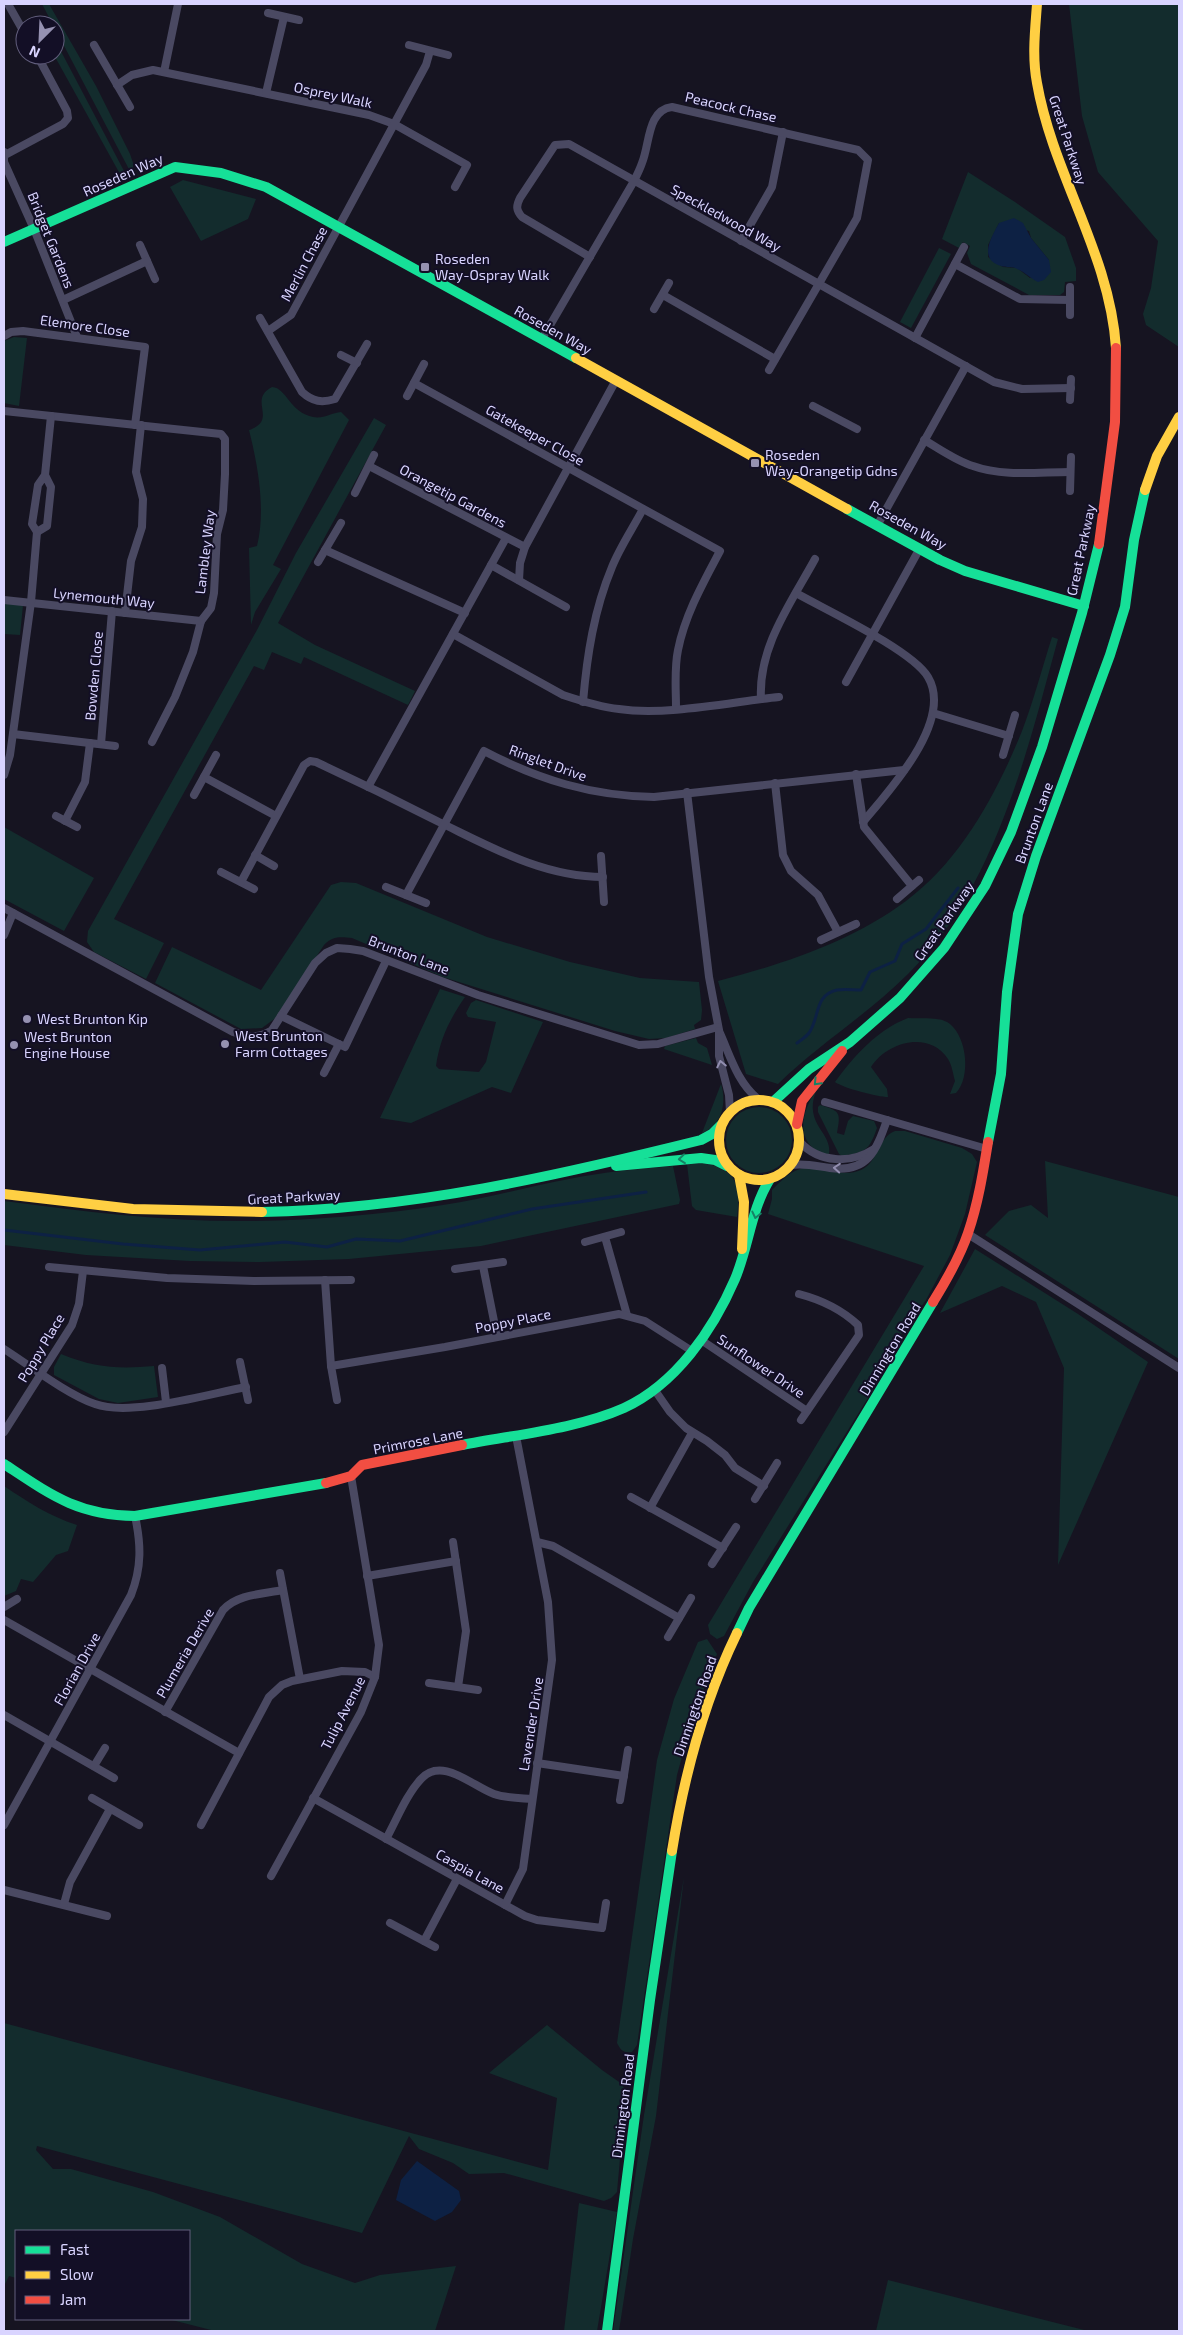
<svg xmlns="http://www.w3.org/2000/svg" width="1183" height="2335" font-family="'Exo 2',sans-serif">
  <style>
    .green { fill: #132c2d; fill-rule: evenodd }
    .water { fill: #0d2144 }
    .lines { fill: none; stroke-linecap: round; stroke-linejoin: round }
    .stream { stroke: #0d2144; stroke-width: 3 }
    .street { stroke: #4a4962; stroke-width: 8 }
    .fast { stroke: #16e098; stroke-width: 10 }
    .slow { stroke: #ffcf43; stroke-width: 10 }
    .jam { stroke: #f24e42; stroke-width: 10 }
    .oneway { stroke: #928eb0 }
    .oneway2 { stroke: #158265 }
    .poi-dot { fill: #9591b1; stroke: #130f26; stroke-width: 2 }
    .labels { text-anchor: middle; stroke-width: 4; stroke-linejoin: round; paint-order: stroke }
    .street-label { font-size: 14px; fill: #d9d4ff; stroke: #130f26 }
    .poi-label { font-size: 14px; fill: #d9d4ff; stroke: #130f26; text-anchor: start }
  </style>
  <rect width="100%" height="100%" fill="#161421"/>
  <g class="green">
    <path d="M 42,4 L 49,4 L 96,86 L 130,154 L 133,163 L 133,172 L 131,173 Z"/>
    <path d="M 1069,4 L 1179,4 L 1179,347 L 1146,325 L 1143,314 L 1151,288 L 1158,241 L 1098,172 L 1082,116 Z"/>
    <path d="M 55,40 L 124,171 L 124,174 L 120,174 L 54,55 Z"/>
    <path d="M 968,172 L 1015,202 L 1065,237 L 1076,268 L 1076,281 L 1065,282 L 1064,292 L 1060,295 L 1029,295 L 971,264 L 967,253 L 970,246 L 963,242 L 959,248 L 942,239 ZM 999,223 L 1029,231 L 1031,238 L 1049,260 L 1030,278 L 1017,268 L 1003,267 L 988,257 L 988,245 Z"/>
    <path d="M 183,180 L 256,199 L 248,219 L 201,241 L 170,187 Z"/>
    <path d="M 939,248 L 951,254 L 911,328 L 900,322 Z"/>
    <path d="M 14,337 L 27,338 L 19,406 L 4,403 L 4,341 Z"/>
    <path d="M 272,387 C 287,388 289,412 313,417 C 324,419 331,413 341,412 L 349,420 L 273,565 L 281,569 L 255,612 L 251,625 L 249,548 L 257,546 C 266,510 258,466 249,430 C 279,420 247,400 272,387 Z"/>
    <path d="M 374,418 L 386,425 L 278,623 L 315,645 L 415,691 L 408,705 L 304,657 L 301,664 L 272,652 L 264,670 L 254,666 L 114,919 L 164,943 L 146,979 L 94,952 L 87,942 L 88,931 L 257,630 L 296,553 Z"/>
    <path d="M 4,603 L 23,605 L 20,635 L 4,634 Z"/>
    <path d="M 1052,637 L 1058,639 C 1027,752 995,889 908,974 C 868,1014 819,1044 778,1084 L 746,1074 L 718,981 C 783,964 851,942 906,901 C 961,860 997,793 1022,731 C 1034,700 1042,668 1052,637 Z"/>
    <path d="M 4,827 L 94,878 L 64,931 L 4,899 Z"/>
    <path d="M 341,882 L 356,883 L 487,937 L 570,962 L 640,978 L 699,982 L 702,1010 L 701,1020 L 694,1025 L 695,1029 L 666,1038 L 649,1039 L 615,1031 L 443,977 L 352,938 C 340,937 333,936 324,945 L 277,1017 L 262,1028 L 241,1029 L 155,983 L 172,947 L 261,990 L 331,885 Z"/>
    <path d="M 440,989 L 465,997 C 450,1019 440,1038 436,1066 L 439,1069 L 479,1072 L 486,1062 L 496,1022 L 468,1017 L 466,1013 L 471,1003 L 476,1000 L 543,1022 L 511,1093 L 492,1087 L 411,1123 L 380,1118 Z"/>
    <path d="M 908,1018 C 921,1019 941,1016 950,1024 C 967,1038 971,1077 956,1093 L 950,1094 L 955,1081 C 953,1074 952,1065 948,1059 C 929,1030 887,1042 871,1067 L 887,1089 L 888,1097 C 878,1097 843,1088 835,1082 C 855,1055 877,1030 908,1018 Z"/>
    <path d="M 696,1038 L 698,1043 L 707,1048 L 712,1065 L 664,1049 L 665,1046 Z"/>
    <path d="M 721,1084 C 727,1103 722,1125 702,1133 Z"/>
    <path d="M 816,1091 C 803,1125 833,1132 829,1155 C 794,1147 800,1113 816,1091 Z"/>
    <path d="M 820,1105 C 840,1111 841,1112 837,1133 L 844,1135 L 848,1121 L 853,1116 L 874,1121 L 877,1128 C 869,1151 865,1152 842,1156 L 839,1154 L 818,1112 L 818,1107 Z"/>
    <circle cx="759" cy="1140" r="33"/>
    <path d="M 895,1131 L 905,1131 L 962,1148 L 972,1154 L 977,1162 L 965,1214 L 950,1255 L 926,1300 L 896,1341 L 878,1382 L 753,1582 L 724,1636 L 717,1639 L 710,1634 L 708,1625 L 924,1266 L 768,1214 L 772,1199 L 772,1190 C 780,1182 789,1172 800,1169 C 818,1163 840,1179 861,1170 C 879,1162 877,1138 895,1131 Z"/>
    <path d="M 1045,1161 L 1179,1197 L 1179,1359 L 985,1235 L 1009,1211 L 1031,1205 L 1048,1218 Z"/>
    <path d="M 701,1163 C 737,1167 741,1186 737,1217 L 696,1210 L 692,1206 L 687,1164 Z"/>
    <path d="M 673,1166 L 680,1200 L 679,1204 L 481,1246 L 349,1259 L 260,1262 L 190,1261 L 86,1255 L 4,1245 L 4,1201 C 86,1212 169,1222 252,1221 C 316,1220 380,1215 443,1205 C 485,1199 527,1187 569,1179 C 603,1172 638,1169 673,1166 Z"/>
    <path d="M 975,1249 L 1078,1314 L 1148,1362 L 1058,1565 L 1064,1368 L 1036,1302 L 1002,1286 L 940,1313 Z"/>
    <path d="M 61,1354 C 95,1368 119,1369 154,1366 L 158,1397 L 118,1403 L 99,1399 L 54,1375 L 54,1367 Z"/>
    <path d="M 4,1486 C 28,1502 49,1516 77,1525 L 68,1551 L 56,1555 L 33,1582 L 21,1579 L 16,1591 L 4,1596 Z"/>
    <path d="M 707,1639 L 717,1654 L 691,1724 L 677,1775 L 637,2045 L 632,2052 C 624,2053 621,2051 617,2043 L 657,1760 L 674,1699 L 698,1642 Z"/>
    <path d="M 684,1877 L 656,2116 L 633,2239 L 619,2331 L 613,2331 L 644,2115 Z"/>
    <path d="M 4,2023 L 548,2170 L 557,2098 L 489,2073 L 547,2025 L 602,2070 L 622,2084 L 626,2092 L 617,2192 L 611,2198 L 604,2201 L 504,2173 L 469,2174 L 453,2163 L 419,2149 L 409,2136 L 362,2233 L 37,2146 L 36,2150 L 53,2169 L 71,2169 L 153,2192 L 220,2217 L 302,2264 L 355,2283 L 380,2275 L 456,2266 L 435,2331 L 215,2331 L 168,2319 L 189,2319 L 189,2231 L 16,2231 L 16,2278 L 9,2276 L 4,2286 Z"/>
    <path d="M 579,2203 L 617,2212 L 597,2331 L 564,2331 Z"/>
    <path d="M 888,2280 L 1088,2331 L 876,2331 Z"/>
  </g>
  <g class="water">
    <path d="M 1014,218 L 1023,223 L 1031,238 L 1049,260 L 1051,272 L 1044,280 L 1038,282 C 1030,278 1025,272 1017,269 C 1013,266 1006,268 1001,266 C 978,259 991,238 999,223 Z"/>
    <path d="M 417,2161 L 459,2191 L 461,2200 L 452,2212 L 435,2221 L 396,2200 L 401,2180 Z"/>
  </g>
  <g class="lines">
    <g class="stream">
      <path d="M 797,1043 C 801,1040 806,1037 809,1033 C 820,1017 814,995 837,990 C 845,989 853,990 861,990 L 870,972 L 895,961 L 902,944 L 926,929 L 958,888"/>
      <path d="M 4,1230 L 123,1244 L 200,1250 L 285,1242 L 327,1247 L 356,1239 L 400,1241 L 532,1209 L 646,1192"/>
    </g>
    <g class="street">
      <path d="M 8,4 L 25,34"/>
      <path d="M 268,13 L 299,20"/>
      <path d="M 94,45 L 130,107"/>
      <path d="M 409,45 L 448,55"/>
      <path d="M 164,72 L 178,4"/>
      <path d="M 117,85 L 132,75 L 153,70 L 369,115 L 394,124 L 467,165 L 455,187"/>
      <path d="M 266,93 L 284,17"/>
      <path d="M 4,152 L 4,162 L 34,229 L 77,337"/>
      <path d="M 5,155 L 63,124 L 68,118 L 67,111 L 37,55"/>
      <path d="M 741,241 L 772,187 L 783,132"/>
      <path d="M 140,245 L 155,279"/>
      <path d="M 590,257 L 522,217 C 516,210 516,206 520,198 L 555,145 L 569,144 L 994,382 L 1022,389 L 1071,388"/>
      <path d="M 955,264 L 1020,299 L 1070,300"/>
      <path d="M 1070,287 L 1070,315"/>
      <path d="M 663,295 L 775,359"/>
      <path d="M 63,300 L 147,261"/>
      <path d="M 654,309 L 669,283"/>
      <path d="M 260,318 L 302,392 C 313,402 322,403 335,399 L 367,344"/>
      <path d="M 268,331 L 291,315 L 426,65 L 430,51"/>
      <path d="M 4,336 L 11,332 L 23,331 L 145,347 L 135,425"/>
      <path d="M 915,338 L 964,247"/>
      <path d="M 542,339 L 634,181 C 637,175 640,169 642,163 C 650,144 647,110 672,107 L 858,150 L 868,160 L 857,218 L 769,370"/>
      <path d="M 341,355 L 357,363"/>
      <path d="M 414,383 L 720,551 C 703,583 685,615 678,650 C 674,669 676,689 676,708"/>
      <path d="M 407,396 L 424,364"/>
      <path d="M 1070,400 L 1071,379"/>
      <path d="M 813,406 L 857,429"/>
      <path d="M 4,411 L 221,434 L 225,439 L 225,474 L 223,510 L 217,534 L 214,593 L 211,608 L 201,621 L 193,652 L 175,697 L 152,742"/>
      <path d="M 924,440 C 940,449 956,461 973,466 C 1003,477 1039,472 1070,472"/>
      <path d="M 369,466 L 525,547"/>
      <path d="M 45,475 L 51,487 L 47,526 L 37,532 L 32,524 L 38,485 L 45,475 L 51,416"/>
      <path d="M 1070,491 L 1071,457"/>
      <path d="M 355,493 L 374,455"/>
      <path d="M 878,524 L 966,366"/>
      <path d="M 325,550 L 465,613"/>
      <path d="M 318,562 L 341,523"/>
      <path d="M 491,565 L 566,607"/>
      <path d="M 519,580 L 520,563 L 525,547 L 616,380"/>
      <path d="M 796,593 C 826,610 912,650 928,677 C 954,721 889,791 863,822"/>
      <path d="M 4,600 L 201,621"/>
      <path d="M 125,613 L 131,561 L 142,527 L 143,499 L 136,472 L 141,425"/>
      <path d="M 453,634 L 563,695 C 581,701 600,707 619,709 C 666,716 731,702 779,697"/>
      <path d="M 846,682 L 920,548"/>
      <path d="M 761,699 C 758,647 791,603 815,559"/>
      <path d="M 583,702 C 587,655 594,610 612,567 C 620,547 633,528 643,509"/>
      <path d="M 933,713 L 1009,736"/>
      <path d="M 13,734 L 115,746"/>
      <path d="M 101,744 L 112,611"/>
      <path d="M 1003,755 L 1015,715"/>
      <path d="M 856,774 L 864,827 L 912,886"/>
      <path d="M 4,775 L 10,755 L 31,602 L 37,532"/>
      <path d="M 204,777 L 276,816"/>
      <path d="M 775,783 L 783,855 L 791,871 L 818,895 L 838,932"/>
      <path d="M 368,787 L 506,538"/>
      <path d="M 687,792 L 709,977 L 719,1030"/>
      <path d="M 194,795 L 216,755"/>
      <path d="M 56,816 L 77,827"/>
      <path d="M 65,821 L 85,782 L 90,743"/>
      <path d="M 255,855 L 274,866"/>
      <path d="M 601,856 L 604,902"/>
      <path d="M 221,872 L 254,889"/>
      <path d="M 241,882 L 304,765 L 310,761 L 316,762 C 357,781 398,801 439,822 C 491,847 543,877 603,877"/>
      <path d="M 386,887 L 426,903"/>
      <path d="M 406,895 L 484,751 C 539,780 592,796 654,797 L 904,770"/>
      <path d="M 897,899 L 919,880"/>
      <path d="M 4,908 L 233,1032 C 248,1037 258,1039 272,1030 L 315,963 L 326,953 L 337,948 L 350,949 L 363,951 L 478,995 L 639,1045 L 658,1044 L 718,1027"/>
      <path d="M 4,935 L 13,913"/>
      <path d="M 821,940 L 856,924"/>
      <path d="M 281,1016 L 345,1047 L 386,961"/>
      <path d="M 324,1073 L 339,1044"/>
      <path d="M 825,1102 L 987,1149"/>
      <path d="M 730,1112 L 729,1095 L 719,1056 L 719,1031 C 730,1055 737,1082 758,1099"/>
      <path d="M 800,1142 C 819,1163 851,1164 874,1149"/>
      <path d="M 791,1165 C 805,1163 816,1166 830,1168 C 868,1173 876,1151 887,1120"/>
      <path d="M 968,1234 L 1179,1368"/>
      <path d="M 605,1237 L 627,1315"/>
      <path d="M 585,1242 L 621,1232"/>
      <path d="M 483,1266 L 497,1336"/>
      <path d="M 49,1267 L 167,1278 L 254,1281 L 351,1280"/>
      <path d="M 455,1269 L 503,1262"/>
      <path d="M 325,1280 L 331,1366"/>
      <path d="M 799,1294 C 822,1300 841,1309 858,1325 L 859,1335 L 801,1420"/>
      <path d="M 701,1340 L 807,1411"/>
      <path d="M 4,1349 C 29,1365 68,1395 95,1404 C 130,1417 208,1394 246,1387"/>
      <path d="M 240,1362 L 248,1400"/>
      <path d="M 162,1368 L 166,1402"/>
      <path d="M 654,1389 L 670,1412 L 686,1428 L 707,1441 L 725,1455 L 735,1468 L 764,1486"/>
      <path d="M 337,1400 L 331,1366 L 445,1347 L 619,1314 L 645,1321 L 692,1351"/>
      <path d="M 4,1432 L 72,1325 L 79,1304 L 83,1271"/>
      <path d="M 631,1497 L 723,1548"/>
      <path d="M 755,1499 L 777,1463"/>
      <path d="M 650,1508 L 692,1433"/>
      <path d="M 453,1542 L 466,1631 L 458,1687"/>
      <path d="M 537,1542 L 553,1546 L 679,1618"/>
      <path d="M 712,1564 L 736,1527"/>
      <path d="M 280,1573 L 300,1679"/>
      <path d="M 367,1576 L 456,1561"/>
      <path d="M 4,1607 L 17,1599"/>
      <path d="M 4,1620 L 239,1753"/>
      <path d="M 668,1637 L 691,1598"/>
      <path d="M 429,1683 L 478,1690"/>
      <path d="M 165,1712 L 223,1610 C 237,1594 263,1594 283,1590"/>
      <path d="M 4,1715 L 114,1778"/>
      <path d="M 537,1763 L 624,1776"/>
      <path d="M 94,1766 L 105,1748"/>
      <path d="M 92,1798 L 139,1825"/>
      <path d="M 313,1798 L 525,1916 L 537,1920 L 602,1928 L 606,1903"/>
      <path d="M 620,1800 L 628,1750"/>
      <path d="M 4,1825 L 131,1595 C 142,1567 141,1544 135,1516"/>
      <path d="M 201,1825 L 269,1697 L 282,1685 L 292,1681 L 342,1671 L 365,1672 L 375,1677"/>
      <path d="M 386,1839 C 397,1819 406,1795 421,1779 C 442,1756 472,1786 494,1794 C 505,1798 520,1798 532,1799"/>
      <path d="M 271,1876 L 361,1712 L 375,1677 L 379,1645 L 351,1476"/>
      <path d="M 4,1890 L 107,1916"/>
      <path d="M 64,1904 L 70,1882 L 110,1809"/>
      <path d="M 505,1905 L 523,1869 L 552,1660 L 548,1602 L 516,1436"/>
      <path d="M 390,1923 L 435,1947"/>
      <path d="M 424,1941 L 457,1879"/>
    </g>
    <g class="fast">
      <path d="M 4,242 L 175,167 L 221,173 L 266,187 L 576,358"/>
      <path d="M 847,509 L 940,560 L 965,571 L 1084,606"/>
      <path d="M 773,1102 L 809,1069 L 850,1042 L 900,998 L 944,948 L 985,886 L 1011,832 L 1042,747 L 1082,613 L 1099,544"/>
      <path d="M 988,1142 L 1001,1074 L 1007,992 L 1018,914 L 1036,856 L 1110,655 L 1125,607 L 1134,540 L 1145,490"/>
      <path d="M 616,1166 L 701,1158 L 715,1160 L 727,1166"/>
      <path d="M 262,1212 C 412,1209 556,1176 701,1140 L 712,1134 L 721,1125"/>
      <path d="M 462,1445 C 512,1435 577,1429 624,1408 C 676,1384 713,1330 735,1279 C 749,1246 751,1209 770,1179"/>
      <path d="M 4,1464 C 51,1495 77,1515 135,1516 L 326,1483"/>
      <path d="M 737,1633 L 749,1608 L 933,1302"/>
      <path d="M 607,2331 L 650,2000 L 672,1851"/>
    </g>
    <g class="slow">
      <path d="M 1037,4 C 1035,31 1032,57 1037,83 C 1053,175 1110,254 1116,348"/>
      <path d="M 576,358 L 847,509"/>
      <path d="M 1145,490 L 1157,456 L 1179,417"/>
      <circle cx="759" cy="1140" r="40"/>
      <path d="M 739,1175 L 744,1202 L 742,1249"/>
      <path d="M 4,1194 L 133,1209 L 262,1212"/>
      <path d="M 672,1851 C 684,1776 704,1701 737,1633"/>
    </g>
    <g class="jam">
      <path d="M 1099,544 L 1115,422 L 1116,348"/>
      <path d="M 797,1124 L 802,1101 L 842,1051"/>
      <path d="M 933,1302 C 946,1281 960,1257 968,1233 C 978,1204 983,1173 988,1142"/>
      <path d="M 326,1483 L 351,1476 L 362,1465 L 462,1445"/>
    </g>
  </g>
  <defs><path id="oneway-chevron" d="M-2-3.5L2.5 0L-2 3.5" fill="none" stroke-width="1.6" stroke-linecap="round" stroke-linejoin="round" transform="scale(1.25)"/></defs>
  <g class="oneway">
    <use href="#oneway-chevron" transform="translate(721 1064) rotate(-102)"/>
    <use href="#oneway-chevron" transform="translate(837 1168) rotate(-176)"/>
  </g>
  <g class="oneway2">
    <use href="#oneway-chevron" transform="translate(817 1082) rotate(134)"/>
    <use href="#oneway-chevron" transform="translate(682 1159) rotate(174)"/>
    <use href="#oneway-chevron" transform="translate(756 1215) rotate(103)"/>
  </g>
  <g class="poi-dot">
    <rect x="420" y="262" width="10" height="10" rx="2.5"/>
    <rect x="750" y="458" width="10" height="10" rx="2.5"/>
    <circle cx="27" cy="1019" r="5"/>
    <circle cx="225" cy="1044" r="5"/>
    <circle cx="14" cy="1045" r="5"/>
  </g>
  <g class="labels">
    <g class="street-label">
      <text transform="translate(333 95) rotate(12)" y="5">Osprey Walk</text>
      <text transform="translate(731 107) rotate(13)" y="5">Peacock Chase</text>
      <text transform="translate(1068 140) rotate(72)" y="5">Great Parkway</text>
      <text transform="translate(123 175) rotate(-24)" y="5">Roseden Way</text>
      <text transform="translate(726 218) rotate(29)" y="5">Speckledwood Way</text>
      <text transform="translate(51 240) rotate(68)" y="5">Bridget Gardens</text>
      <text transform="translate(304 264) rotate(-62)" y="5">Merlin Chase</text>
      <text transform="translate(85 326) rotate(8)" y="5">Elemore Close</text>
      <text transform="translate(553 330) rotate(29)" y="5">Roseden Way</text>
      <text transform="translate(535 435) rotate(29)" y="5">Gatekeeper Close</text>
      <text transform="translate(453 496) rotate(28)" y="5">Orangetip Gardens</text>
      <text transform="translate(908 525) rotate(29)" y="5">Roseden Way</text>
      <text transform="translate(1081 550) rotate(-78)" y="5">Great Parkway</text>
      <text transform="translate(205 552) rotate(-83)" y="5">Lambley Way</text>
      <text transform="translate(104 598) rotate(6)" y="5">Lynemouth Way</text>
      <text transform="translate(94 676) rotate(-85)" y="5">Bowden Close</text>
      <text transform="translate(548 763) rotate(20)" y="5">Ringlet Drive</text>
      <text transform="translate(1034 823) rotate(-70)" y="5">Brunton Lane</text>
      <text transform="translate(944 921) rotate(-55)" y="5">Great Parkway</text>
      <text transform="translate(409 955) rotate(21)" y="5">Brunton Lane</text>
      <text transform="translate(294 1197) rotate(-3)" y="5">Great Parkway</text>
      <text transform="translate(513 1321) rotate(-11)" y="5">Poppy Place</text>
      <text transform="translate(41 1348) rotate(-59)" y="5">Poppy Place</text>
      <text transform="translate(890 1349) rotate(-59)" y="5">Dinnington Road</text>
      <text transform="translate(761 1366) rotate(34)" y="5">Sunflower Drive</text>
      <text transform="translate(418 1441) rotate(-11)" y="5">Primrose Lane</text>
      <text transform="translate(185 1653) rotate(-60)" y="5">Plumeria Derive</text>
      <text transform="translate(77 1669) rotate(-61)" y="5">Florian Drive</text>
      <text transform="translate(695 1706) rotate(-71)" y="5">Dinnington Road</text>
      <text transform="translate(343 1713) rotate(-63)" y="5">Tulip Avenue</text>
      <text transform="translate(531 1724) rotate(-81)" y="5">Lavender Drive</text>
      <text transform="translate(470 1871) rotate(29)" y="5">Caspia Lane</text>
      <text transform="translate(623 2106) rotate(-83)" y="5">Dinnington Road</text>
    </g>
    <g class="poi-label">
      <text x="435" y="264">Roseden<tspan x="435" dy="16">Way-Ospray Walk</tspan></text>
      <text x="765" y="460">Roseden<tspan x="765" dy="16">Way-Orangetip Gdns</tspan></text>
      <text x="37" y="1024">West Brunton Kip</text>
      <text x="235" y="1041">West Brunton<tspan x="235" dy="16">Farm Cottages</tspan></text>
      <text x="24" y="1042">West Brunton<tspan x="24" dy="16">Engine House</tspan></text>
    </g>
  </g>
  <rect width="1183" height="2335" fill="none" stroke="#d9d4ff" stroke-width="10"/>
  <rect x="15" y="2230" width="175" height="90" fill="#130f26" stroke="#625e7d"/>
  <rect x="25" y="2246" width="25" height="8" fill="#16e098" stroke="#625e7d"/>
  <text x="60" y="2255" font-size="15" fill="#d9d4ff">Fast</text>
  <rect x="25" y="2271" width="25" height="8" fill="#ffcf43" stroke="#625e7d"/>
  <text x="60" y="2280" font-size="15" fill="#d9d4ff">Slow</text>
  <rect x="25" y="2296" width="25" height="8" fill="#f24e42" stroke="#625e7d"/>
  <text x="60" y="2305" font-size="15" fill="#d9d4ff">Jam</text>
  <g transform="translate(40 40) rotate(204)"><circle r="24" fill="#130f26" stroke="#625e7d"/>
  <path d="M0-4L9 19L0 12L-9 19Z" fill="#9591b1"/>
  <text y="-8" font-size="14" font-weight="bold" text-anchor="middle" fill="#d9d4ff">N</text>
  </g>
</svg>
